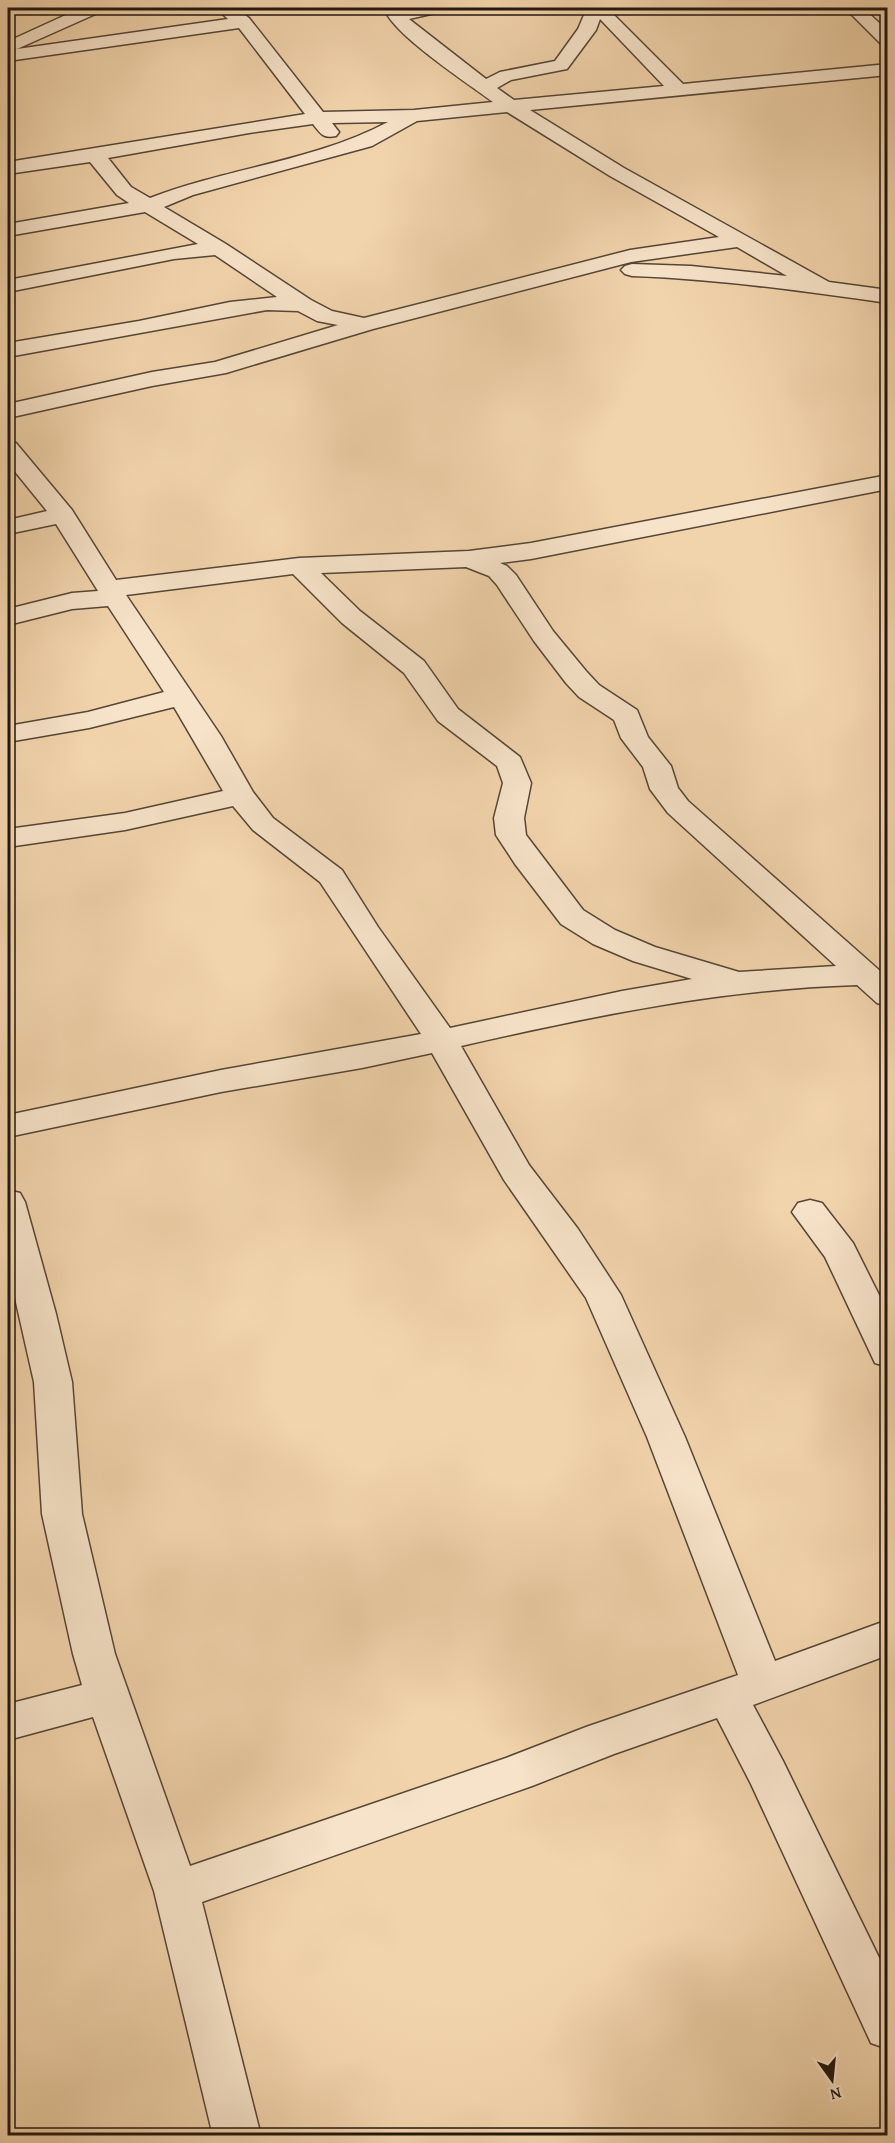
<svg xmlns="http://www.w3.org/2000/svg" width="895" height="2143" font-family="'Gentium Book Plus',serif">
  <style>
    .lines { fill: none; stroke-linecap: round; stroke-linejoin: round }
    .street-casing { stroke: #554636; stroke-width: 3 }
    .street { fill: #f7e3c9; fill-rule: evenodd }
  </style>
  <rect width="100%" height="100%" fill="#f2d4ac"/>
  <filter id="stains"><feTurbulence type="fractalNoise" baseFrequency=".00333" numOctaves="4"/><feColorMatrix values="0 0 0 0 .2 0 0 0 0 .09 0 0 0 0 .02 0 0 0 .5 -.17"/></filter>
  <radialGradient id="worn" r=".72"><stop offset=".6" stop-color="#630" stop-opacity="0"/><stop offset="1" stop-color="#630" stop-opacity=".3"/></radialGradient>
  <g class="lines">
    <g class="street-casing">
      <g id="street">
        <path d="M 81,8 L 103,8 L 100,12 L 17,49 L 228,19 L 217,9 L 235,8 L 249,18 L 323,112 L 414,110 L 493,102 C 469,84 392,34 384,8 L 400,8 L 402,10 L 414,8 L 442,8 L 440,12 L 409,19 L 486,79 L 500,72 L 555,61 L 578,29 L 587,8 L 607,8 L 683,84 L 888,64 L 888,75 L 530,110 L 624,168 L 829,282 L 888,290 L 888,303 C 802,291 718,279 632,276 L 625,274 L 621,270 L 625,266 L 632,264 L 691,266 L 787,276 L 737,247 L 631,262 L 373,329 L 226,373 L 152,386 L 8,418 L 8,404 L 152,372 L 215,362 L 338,325 L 317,321 L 298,311 L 267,310 L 8,357 L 8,343 L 139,321 L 230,302 L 277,297 L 215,255 L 174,259 L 8,292 L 8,280 L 198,244 L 145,212 L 8,236 L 8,224 L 129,203 L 117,195 L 90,162 L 8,174 L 8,162 L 305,114 L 239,28 L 8,61 L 8,51 L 17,49 L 11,48 L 8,44 L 11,40 ZM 600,19 L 664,86 L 514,100 L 497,88 L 511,80 L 567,69 L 596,30 ZM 507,112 L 610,176 L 719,237 L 630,250 L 364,318 L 332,311 L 311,300 L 226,244 L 164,207 L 193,195 L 372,146 L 417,121 ZM 388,122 C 315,161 227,168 150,198 L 131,187 L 108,158 L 249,133 L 313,124 C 320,133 323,139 336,136 L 339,132 L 332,123 Z"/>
        <path d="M 845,8 L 863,8 L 888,31 L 888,46 L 882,45 Z"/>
        <path d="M 8,441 L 16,443 L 72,510 L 116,580 L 299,558 L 469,551 L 531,543 L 888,475 L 888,489 L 531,559 L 500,563 L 507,566 L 516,575 L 553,631 L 586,671 L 599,685 L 637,710 L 648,737 L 671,766 L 678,788 L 688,801 L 888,978 L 888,1006 L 877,1003 L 857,985 C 722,989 593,1016 461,1046 L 529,1165 L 578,1229 L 621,1295 L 685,1437 L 775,1661 L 888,1620 L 888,1655 L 753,1705 L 783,1761 L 888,1976 L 888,2049 L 871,2043 L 751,1784 L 717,1718 L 614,1754 L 532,1786 L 202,1902 L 261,2136 L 213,2136 L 154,1891 L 93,1717 L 8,1740 L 8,1704 L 82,1685 L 73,1654 L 42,1514 L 34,1382 L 8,1267 L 8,1190 L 20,1193 L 25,1202 L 56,1314 L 72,1382 L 82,1514 L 115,1654 L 190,1866 L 506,1758 L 586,1727 L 738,1675 L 647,1437 L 586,1298 L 504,1180 L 432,1053 L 362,1068 L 221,1092 L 8,1137 L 8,1115 L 221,1070 L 421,1034 L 320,882 L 253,830 L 233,806 L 125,830 L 8,847 L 8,829 L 125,813 L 223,791 L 174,707 L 89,728 L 8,742 L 8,726 L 88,712 L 164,692 L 108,606 L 72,609 L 8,625 L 8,609 L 72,593 L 98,591 L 56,524 L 8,534 L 8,520 L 47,511 L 8,463 ZM 466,567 L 489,576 L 497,585 L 534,641 L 566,683 L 579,697 L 614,720 L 621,738 L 643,767 L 650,789 L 668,813 L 836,966 L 739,972 L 655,947 L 615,930 L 583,910 L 526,835 L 524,818 L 531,783 L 520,757 L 458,709 L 424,661 L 360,611 L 321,573 ZM 293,574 L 342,623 L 404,673 L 438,721 L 497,766 L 503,783 L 494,818 L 496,835 L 515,864 L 561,924 L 593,944 L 633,961 L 692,979 L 622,991 L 450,1028 L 378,927 L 342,870 L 273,818 L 253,792 L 221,736 L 126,595 Z"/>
        <path d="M 810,1200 L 822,1203 L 853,1243 L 888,1313 L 888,1367 L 875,1363 L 825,1257 L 792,1212 L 798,1203 Z"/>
      </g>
    </g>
    <use href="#street" class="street"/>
  </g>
  <rect width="895" height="2143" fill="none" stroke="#f2d4ac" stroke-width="30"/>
  <rect x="9" y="9" width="877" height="2125" fill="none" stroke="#21160f" stroke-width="3"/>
  <rect x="15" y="15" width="865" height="2113" fill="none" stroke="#21160f" stroke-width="1.5"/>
  <g transform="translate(832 2080) rotate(165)" stroke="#f7e3c9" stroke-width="4.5" paint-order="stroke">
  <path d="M0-4.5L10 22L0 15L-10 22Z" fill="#21160f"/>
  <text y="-9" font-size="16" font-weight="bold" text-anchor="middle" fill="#21160f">N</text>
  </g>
  <rect width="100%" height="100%" filter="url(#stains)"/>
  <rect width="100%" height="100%" fill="url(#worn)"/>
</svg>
